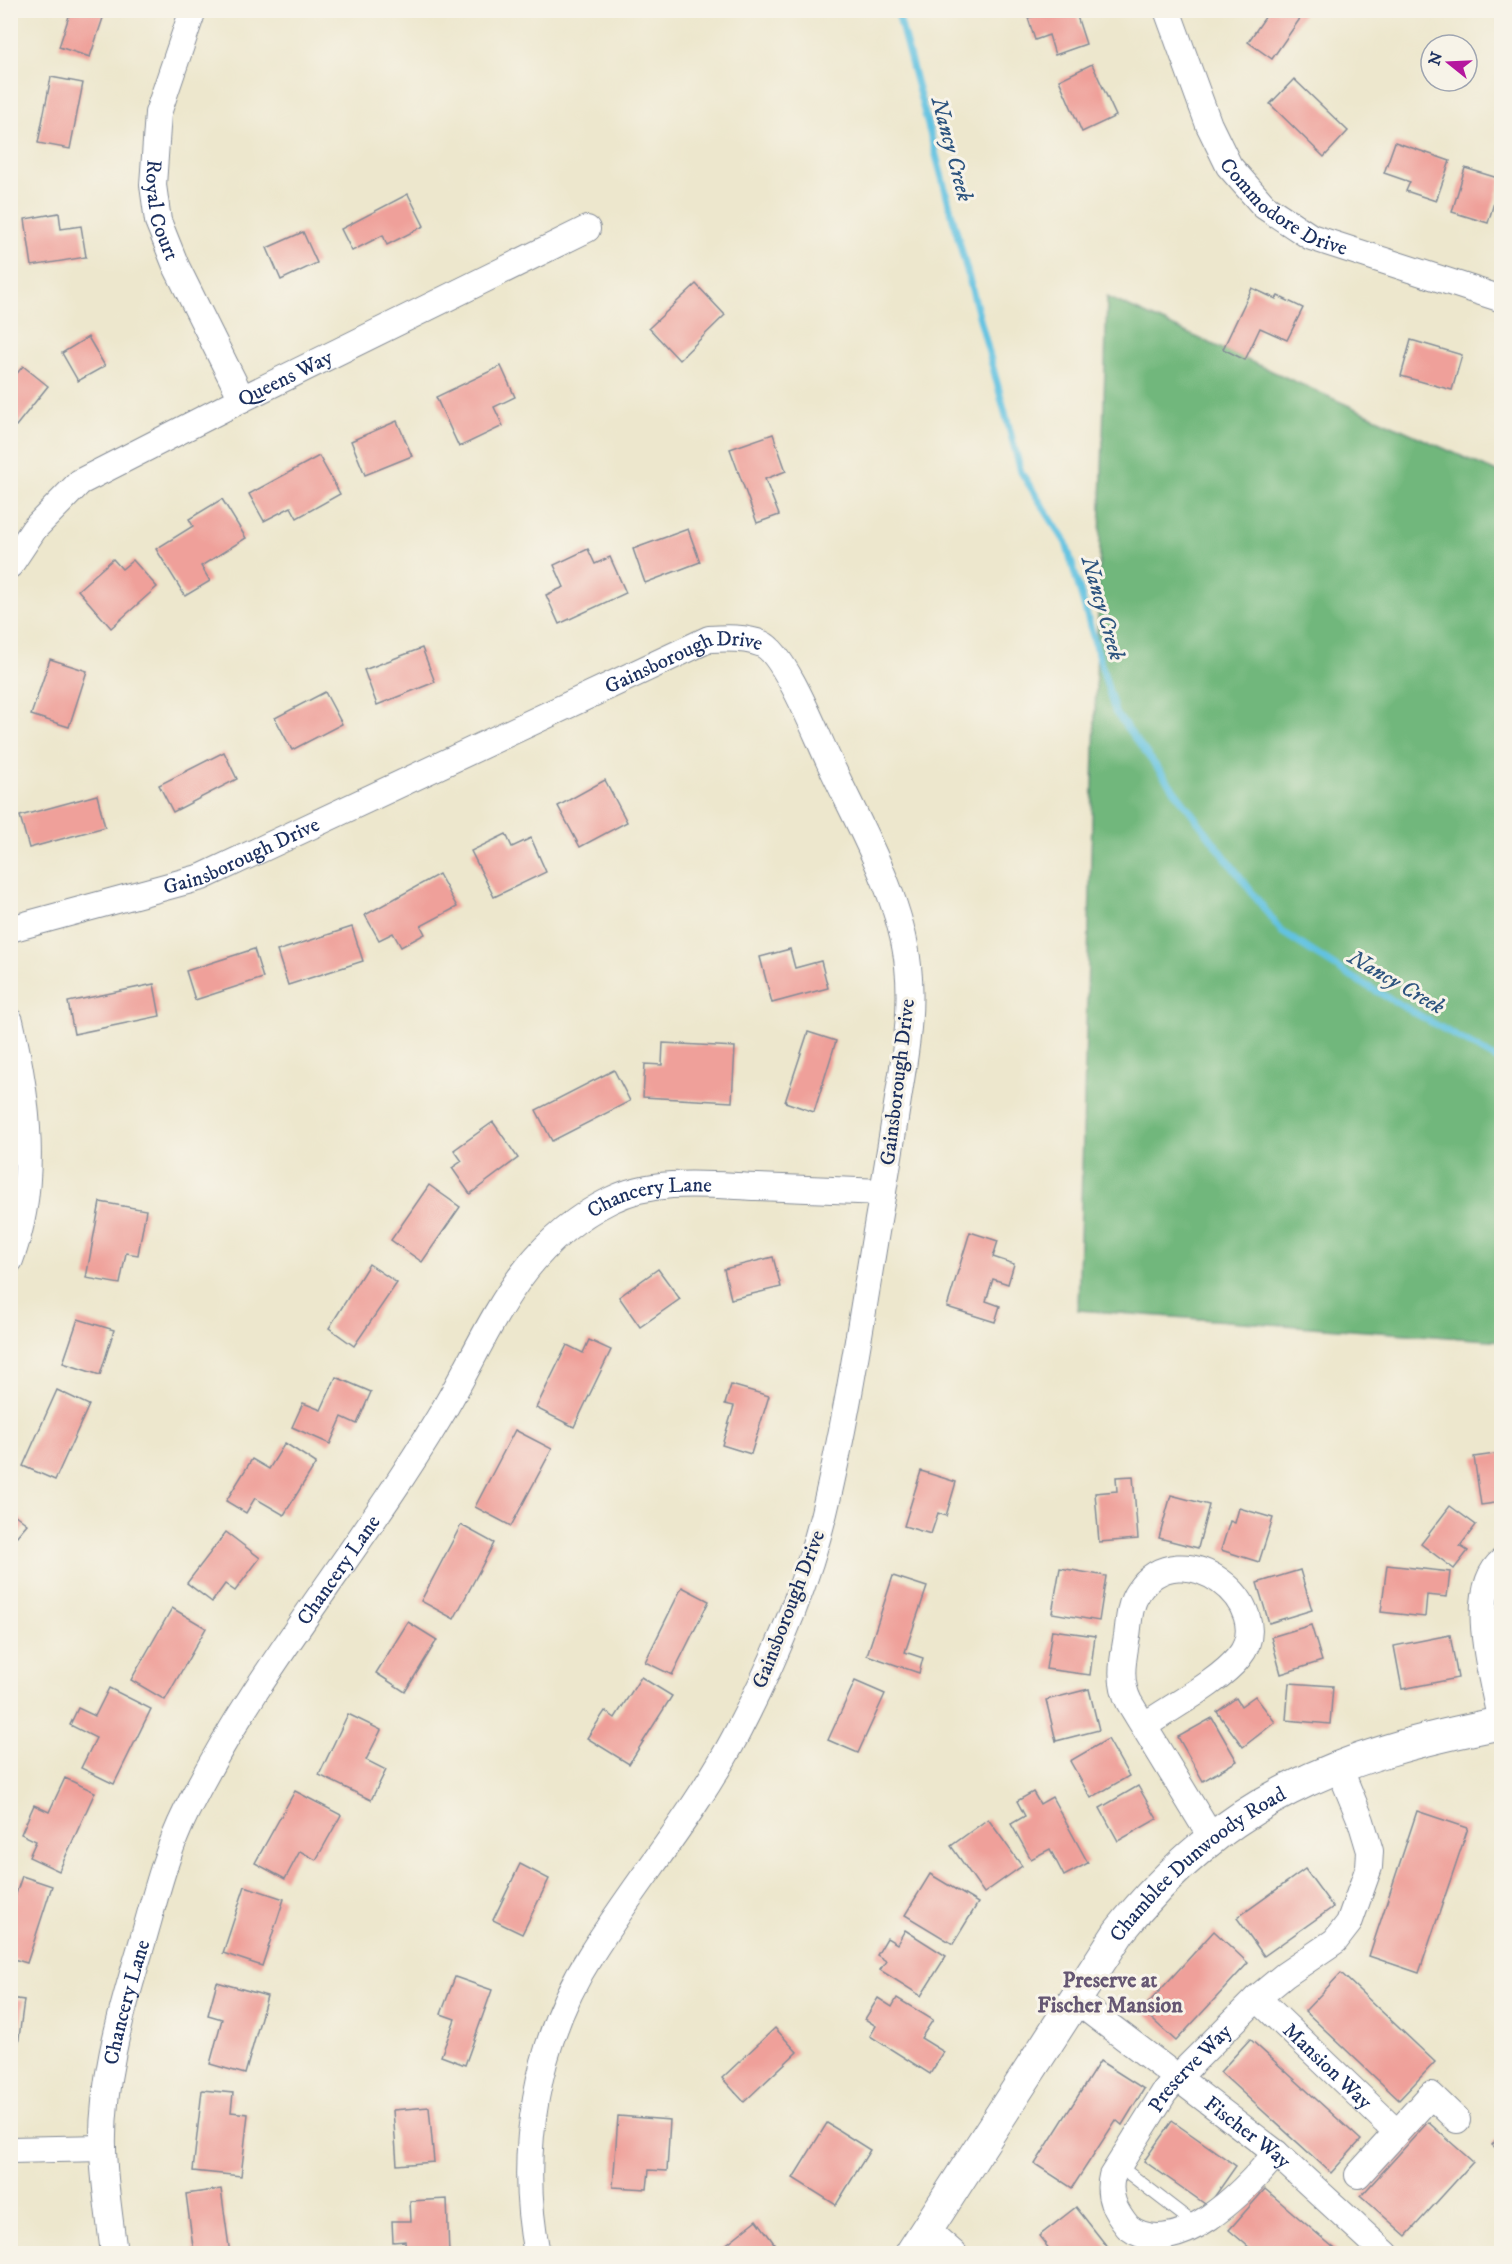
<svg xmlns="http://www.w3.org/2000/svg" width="1512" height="2264" font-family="'IM FELL DW Pica',serif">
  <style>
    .forest { fill: #71b77c; stroke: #46736d; stroke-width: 1.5 }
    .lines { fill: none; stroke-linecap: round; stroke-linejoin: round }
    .stream { stroke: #62c2e1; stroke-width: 7 }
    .building { fill: #efa09a }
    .service-casing { stroke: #848b96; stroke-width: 14 }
    .minor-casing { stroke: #848b96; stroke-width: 28 }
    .tertiary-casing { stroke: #848b96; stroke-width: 34 }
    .service { stroke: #fff; stroke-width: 12 }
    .minor { stroke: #fff; stroke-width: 26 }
    .tertiary { stroke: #fff; stroke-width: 32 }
    .labels { text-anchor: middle; stroke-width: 6; stroke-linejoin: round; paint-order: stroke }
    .street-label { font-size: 21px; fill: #1b2f5e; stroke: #f7f3e8 }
    .water-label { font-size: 22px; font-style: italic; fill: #2d547f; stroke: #f7f3e8 }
    .neighbourhood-label { font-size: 22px; font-weight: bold; fill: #655773; stroke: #f7f3e8 }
  </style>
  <rect width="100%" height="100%" fill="#f7f3e8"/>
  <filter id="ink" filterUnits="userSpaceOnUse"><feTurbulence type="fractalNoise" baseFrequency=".0167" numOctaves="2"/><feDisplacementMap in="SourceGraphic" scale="12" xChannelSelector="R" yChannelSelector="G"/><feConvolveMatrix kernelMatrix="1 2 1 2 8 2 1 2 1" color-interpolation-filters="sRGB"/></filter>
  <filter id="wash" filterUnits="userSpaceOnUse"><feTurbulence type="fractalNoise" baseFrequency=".008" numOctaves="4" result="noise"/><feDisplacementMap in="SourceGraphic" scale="24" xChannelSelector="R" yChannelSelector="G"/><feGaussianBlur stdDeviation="1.35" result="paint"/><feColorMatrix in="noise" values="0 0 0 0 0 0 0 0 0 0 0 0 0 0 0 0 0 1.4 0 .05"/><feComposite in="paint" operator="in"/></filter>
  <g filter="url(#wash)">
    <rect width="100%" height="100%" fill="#ede7cd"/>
    <path class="forest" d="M 1107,297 L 1501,474 L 1501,1341 L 1078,1310 Z"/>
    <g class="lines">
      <path class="stream" d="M 897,10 L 1021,472 L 1066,543 L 1115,712 L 1282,932 L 1353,978 L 1502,1062"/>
    </g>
    <g id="blocks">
      <g class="building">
        <path d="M 71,10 L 105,12 L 90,57 L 59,47 Z"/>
        <path d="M 1037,10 L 1075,10 L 1086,44 L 1055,55 L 1049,35 L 1035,40 L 1028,18 L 1038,15 Z"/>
        <path d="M 1270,10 L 1306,10 L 1272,59 L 1248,42 Z"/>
        <path d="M 1092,64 L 1116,116 L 1082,132 L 1059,80 Z"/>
        <path d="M 51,77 L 83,83 L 70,149 L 38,143 Z"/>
        <path d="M 1294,79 L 1348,131 L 1324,157 L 1270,104 Z"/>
        <path d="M 1395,142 L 1450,161 L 1436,201 L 1406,191 L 1410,182 L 1384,173 Z"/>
        <path d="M 1465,168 L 1501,179 L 1488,223 L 1452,212 Z"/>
        <path d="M 408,194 L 424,226 L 387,245 L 383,235 L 352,251 L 341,229 Z"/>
        <path d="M 59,213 L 61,229 L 81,226 L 86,257 L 32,266 L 25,219 Z"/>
        <path d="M 303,232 L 317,263 L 281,280 L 267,248 Z"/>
        <path d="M 696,284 L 725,315 L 679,360 L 649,328 Z"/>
        <path d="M 1252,288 L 1276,299 L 1278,296 L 1303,308 L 1287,340 L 1260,328 L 1245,360 L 1223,349 Z"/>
        <path d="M 88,337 L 105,366 L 78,381 L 62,353 Z"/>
        <path d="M 1411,340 L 1462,355 L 1452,390 L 1401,376 Z"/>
        <path d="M 23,366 L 48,386 L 16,426 L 10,422 L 10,382 Z"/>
        <path d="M 501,366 L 515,397 L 494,407 L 503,426 L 459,447 L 436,397 Z"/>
        <path d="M 397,421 L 412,456 L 365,475 L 351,441 Z"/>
        <path d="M 773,434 L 786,471 L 765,479 L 779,515 L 757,523 L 730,449 Z"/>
        <path d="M 319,456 L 340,494 L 297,518 L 291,507 L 264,521 L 249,494 Z"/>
        <path d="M 222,499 L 246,538 L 201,566 L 210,581 L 185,596 L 156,549 L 193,526 L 189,519 Z"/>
        <path d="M 688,529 L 700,562 L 645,583 L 633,549 Z"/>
        <path d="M 588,549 L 595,564 L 610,557 L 626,593 L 559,624 L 546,595 L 564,587 L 554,565 Z"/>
        <path d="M 113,559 L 122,569 L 133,560 L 157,587 L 111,628 L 78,590 Z"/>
        <path d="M 422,648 L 435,682 L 377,705 L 364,670 Z"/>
        <path d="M 50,659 L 87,671 L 69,727 L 31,715 Z"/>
        <path d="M 325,692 L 342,724 L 292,750 L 275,718 Z"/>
        <path d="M 224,752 L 237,779 L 173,812 L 159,785 Z"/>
        <path d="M 605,780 L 627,822 L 580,847 L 558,806 Z"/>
        <path d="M 97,795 L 105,827 L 29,848 L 20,816 Z"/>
        <path d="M 506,834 L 512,847 L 531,838 L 546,872 L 494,897 L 471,851 Z"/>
        <path d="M 439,874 L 457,907 L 421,926 L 425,934 L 401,947 L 393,933 L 379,940 L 365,915 Z"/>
        <path d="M 352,927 L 363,961 L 288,985 L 277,951 Z"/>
        <path d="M 254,949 L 263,978 L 195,1000 L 186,971 Z"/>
        <path d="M 790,949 L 795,968 L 821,961 L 828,988 L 772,1003 L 760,957 Z"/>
        <path d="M 154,984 L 160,1016 L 74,1034 L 68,1002 Z"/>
        <path d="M 808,1032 L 836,1041 L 814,1112 L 785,1102 Z"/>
        <path d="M 663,1043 L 735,1047 L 732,1102 L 643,1097 L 645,1064 L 662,1065 Z"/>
        <path d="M 614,1070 L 630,1101 L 552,1141 L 536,1110 Z"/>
        <path d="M 493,1122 L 518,1158 L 470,1194 L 452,1168 L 462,1161 L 454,1150 Z"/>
        <path d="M 429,1185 L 460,1207 L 422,1262 L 391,1240 Z"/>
        <path d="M 100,1202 L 146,1210 L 138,1255 L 126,1253 L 120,1284 L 86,1278 Z"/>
        <path d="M 970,1232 L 998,1241 L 993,1257 L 1014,1264 L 1008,1284 L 993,1279 L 986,1301 L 1000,1306 L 995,1322 L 947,1307 Z"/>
        <path d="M 773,1257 L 781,1287 L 731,1299 L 724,1269 Z"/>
        <path d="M 369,1264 L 397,1283 L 354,1346 L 329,1328 Z"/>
        <path d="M 658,1269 L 680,1299 L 640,1327 L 619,1297 Z"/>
        <path d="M 78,1319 L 114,1330 L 100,1375 L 63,1363 Z"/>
        <path d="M 589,1340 L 611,1350 L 574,1427 L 536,1408 L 567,1345 L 583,1353 Z"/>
        <path d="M 336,1377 L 371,1392 L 357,1424 L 342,1417 L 330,1444 L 292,1427 L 303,1403 L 321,1410 Z"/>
        <path d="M 731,1385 L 769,1396 L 751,1454 L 722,1445 L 734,1406 L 725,1404 Z"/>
        <path d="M 57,1390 L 89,1405 L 55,1480 L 23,1466 Z"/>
        <path d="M 515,1430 L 552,1449 L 511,1526 L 475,1507 Z"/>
        <path d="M 285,1443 L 316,1463 L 284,1515 L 255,1498 L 246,1513 L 226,1501 L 252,1459 L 269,1469 Z"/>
        <path d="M 1502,1453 L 1502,1502 L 1481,1505 L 1474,1457 Z"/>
        <path d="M 921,1471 L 956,1482 L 946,1516 L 938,1513 L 931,1534 L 904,1526 Z"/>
        <path d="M 1133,1476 L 1138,1539 L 1099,1542 L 1095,1493 L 1117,1491 L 1116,1477 Z"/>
        <path d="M 1171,1495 L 1209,1505 L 1198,1548 L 1159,1538 Z"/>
        <path d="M 1450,1506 L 1476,1525 L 1460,1546 L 1468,1551 L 1454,1569 L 1421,1544 Z"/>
        <path d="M 1239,1508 L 1273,1518 L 1259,1562 L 1221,1550 L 1230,1521 L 1235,1523 Z"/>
        <path d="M 10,1511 L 27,1524 L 10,1544 Z"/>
        <path d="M 461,1525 L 494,1543 L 454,1619 L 421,1601 Z"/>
        <path d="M 226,1532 L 260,1558 L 235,1591 L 225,1584 L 212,1602 L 187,1583 Z"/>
        <path d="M 1387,1565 L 1450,1572 L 1447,1597 L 1427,1595 L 1425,1617 L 1381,1612 Z"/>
        <path d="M 1060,1568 L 1106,1576 L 1099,1621 L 1052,1613 Z"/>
        <path d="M 1300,1570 L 1312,1610 L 1269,1623 L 1257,1583 Z"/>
        <path d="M 893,1576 L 927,1587 L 905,1652 L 923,1658 L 919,1673 L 867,1655 Z"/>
        <path d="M 682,1587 L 709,1601 L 672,1675 L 645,1662 Z"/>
        <path d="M 172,1608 L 206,1628 L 165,1700 L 131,1680 Z"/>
        <path d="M 408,1622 L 437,1640 L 405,1692 L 376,1673 Z"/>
        <path d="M 1311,1625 L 1322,1661 L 1281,1674 L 1271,1637 Z"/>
        <path d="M 1052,1630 L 1095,1636 L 1090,1675 L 1046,1669 Z"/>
        <path d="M 1450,1635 L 1458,1678 L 1402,1689 L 1394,1646 Z"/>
        <path d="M 641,1677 L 672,1696 L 629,1764 L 587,1738 L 605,1711 L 615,1718 Z"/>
        <path d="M 855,1681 L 885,1694 L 858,1753 L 828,1740 Z"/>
        <path d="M 1289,1683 L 1333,1686 L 1330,1724 L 1286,1720 Z"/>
        <path d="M 109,1688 L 151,1709 L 114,1784 L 81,1768 L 96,1738 L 70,1725 L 78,1708 L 95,1716 Z"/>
        <path d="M 1089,1689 L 1099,1730 L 1056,1741 L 1046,1700 Z"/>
        <path d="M 1255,1696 L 1275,1722 L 1243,1747 L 1217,1712 L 1236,1698 L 1241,1706 Z"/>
        <path d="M 348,1714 L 381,1730 L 366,1760 L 386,1770 L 371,1800 L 319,1775 Z"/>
        <path d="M 1212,1718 L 1237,1761 L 1203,1781 L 1178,1737 Z"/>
        <path d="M 1108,1739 L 1129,1776 L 1091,1798 L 1070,1761 Z"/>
        <path d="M 65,1778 L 95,1792 L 59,1871 L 29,1857 L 36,1841 L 21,1834 L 34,1805 L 49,1812 Z"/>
        <path d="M 1138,1786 L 1157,1819 L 1118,1841 L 1100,1808 Z"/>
        <path d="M 295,1791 L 341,1815 L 316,1860 L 300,1851 L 285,1879 L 255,1863 Z"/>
        <path d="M 1033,1792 L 1040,1804 L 1052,1797 L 1088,1863 L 1064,1876 L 1050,1849 L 1031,1859 L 1011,1824 L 1025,1816 L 1017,1801 Z"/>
        <path d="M 1417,1811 L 1468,1828 L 1419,1973 L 1369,1956 Z"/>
        <path d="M 988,1819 L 1022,1866 L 984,1893 L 951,1846 Z"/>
        <path d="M 520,1864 L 549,1879 L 522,1934 L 493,1920 Z"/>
        <path d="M 1305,1869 L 1333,1907 L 1264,1956 L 1237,1918 Z"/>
        <path d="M 930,1874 L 978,1903 L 953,1944 L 905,1915 Z"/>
        <path d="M 22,1876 L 52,1886 L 27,1963 L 10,1958 L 10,1912 Z"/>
        <path d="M 245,1886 L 284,1899 L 262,1966 L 223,1953 Z"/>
        <path d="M 905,1930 L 946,1956 L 921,1996 L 880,1970 L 886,1961 L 877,1955 L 887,1938 L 897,1944 Z"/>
        <path d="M 1214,1931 L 1248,1963 L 1176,2041 L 1142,2010 Z"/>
        <path d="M 1341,1973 L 1435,2062 L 1399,2100 L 1305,2011 Z"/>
        <path d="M 455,1977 L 492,1990 L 465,2065 L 441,2056 L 455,2019 L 441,2014 Z"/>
        <path d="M 217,1982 L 267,1996 L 245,2074 L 210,2064 L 222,2019 L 208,2015 Z"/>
        <path d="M 10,1998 L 24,2000 L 13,2083 L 10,2083 Z"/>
        <path d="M 878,1998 L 892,2007 L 897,1998 L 933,2020 L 921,2038 L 944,2052 L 930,2074 L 870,2036 L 876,2026 L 865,2019 Z"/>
        <path d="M 775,2028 L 797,2052 L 744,2102 L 722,2078 Z"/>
        <path d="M 1250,2039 L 1361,2140 L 1331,2173 L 1220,2072 Z"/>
        <path d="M 1100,2061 L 1144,2089 L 1122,2125 L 1116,2120 L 1072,2188 L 1035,2164 Z"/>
        <path d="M 202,2090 L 233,2093 L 231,2112 L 248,2114 L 241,2176 L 193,2171 Z"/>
        <path d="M 429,2107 L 434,2162 L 397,2165 L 393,2110 Z"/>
        <path d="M 618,2116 L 670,2120 L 667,2171 L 649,2170 L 647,2189 L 613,2187 Z"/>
        <path d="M 1172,2121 L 1236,2166 L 1208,2206 L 1144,2161 Z"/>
        <path d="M 1428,2122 L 1473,2162 L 1406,2236 L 1361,2196 Z"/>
        <path d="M 827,2123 L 870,2150 L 836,2205 L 793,2178 Z"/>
        <path d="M 1502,2133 L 1502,2153 L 1492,2145 Z"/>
        <path d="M 221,2189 L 230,2254 L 194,2254 L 186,2194 Z"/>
        <path d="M 1265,2189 L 1341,2254 L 1257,2254 L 1229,2230 Z"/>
        <path d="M 447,2199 L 449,2254 L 406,2254 L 405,2241 L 393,2242 L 392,2221 L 411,2221 L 410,2201 Z"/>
        <path d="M 1076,2207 L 1113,2254 L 1053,2254 L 1039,2236 Z"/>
        <path d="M 757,2220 L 776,2246 L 767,2254 L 714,2254 Z"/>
        <path d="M 10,2221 L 14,2221 L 16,2254 L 10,2254 Z"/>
      </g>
    </g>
  </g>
  <g filter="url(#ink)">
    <use href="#blocks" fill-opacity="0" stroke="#848b96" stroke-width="1.5"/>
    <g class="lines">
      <g class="service-casing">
        <path id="service" d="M 1124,2161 L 1127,2172 L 1196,2225"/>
      </g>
      <g class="minor-casing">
        <g id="minor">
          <path id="s1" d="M 193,10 L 158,113 L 153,185 L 158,221 L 176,266 L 242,399"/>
          <path id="s2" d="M 1167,10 L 1209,125 L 1229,166 L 1264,206 L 1311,237 L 1502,299"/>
          <path id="s3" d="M 10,565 L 34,529 L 80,482 L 242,399 L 587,229"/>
          <path id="s4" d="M 10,929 L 202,877 L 709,639 C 725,638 746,637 762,644 C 785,654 816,734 828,759 C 857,822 901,896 908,966 C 913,1011 905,1055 898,1099 C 892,1138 886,1176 879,1214 C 862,1314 848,1415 824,1513 C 805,1590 772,1666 735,1737 C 695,1813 638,1880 592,1953 C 536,2040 517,2152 537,2254"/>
          <path d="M 10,1021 C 28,1098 39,1185 10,1260"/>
          <path d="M 1501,1723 C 1494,1683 1465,1591 1502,1561"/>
          <path d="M 1144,1726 C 1171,1707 1219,1682 1239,1657 C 1280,1606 1181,1527 1138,1592 C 1129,1605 1129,1622 1127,1636 C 1123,1660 1118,1680 1129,1702 L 1211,1837"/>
          <path id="s5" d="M 1257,1998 L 1397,2132"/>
          <path id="s6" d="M 1074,1999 L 1276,2153 L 1386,2254"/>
          <path d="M 10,2150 L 103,2148"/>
          <path id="s7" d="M 1276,2153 C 1247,2189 1176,2264 1128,2227 C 1115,2211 1107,2196 1112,2176 L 1164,2093 L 1178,2077 L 1257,1998 L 1285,1975 L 1335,1941 L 1349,1923 L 1369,1867 L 1370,1851 L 1361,1821 L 1339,1767"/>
          <path d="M 1358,2175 L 1431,2095 L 1457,2120"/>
          <path d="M 928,2231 L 954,2254"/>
          <path id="s8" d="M 114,2254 C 110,2219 104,2184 103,2150 C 101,2087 119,2020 137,1960 C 152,1911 163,1858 186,1812 C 255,1672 359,1552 439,1418 C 490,1334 514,1248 611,1200 C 655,1178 709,1185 757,1187 C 799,1189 841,1190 883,1192"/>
        </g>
      </g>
      <g class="tertiary-casing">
        <g id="tertiary">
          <path id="s9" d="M 911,2254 L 1119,1932 C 1226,1798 1338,1755 1502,1723"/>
        </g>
      </g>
      <use href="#service" class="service"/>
      <use href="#minor" class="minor"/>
      <use href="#tertiary" class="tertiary"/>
    </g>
  </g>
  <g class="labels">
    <g class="street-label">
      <text dy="7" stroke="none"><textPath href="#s2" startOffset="238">Commodore Drive</textPath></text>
      <text dy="7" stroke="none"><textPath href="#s1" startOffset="207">Royal Court</textPath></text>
      <text dy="7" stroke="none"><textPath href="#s3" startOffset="339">Queens Way</textPath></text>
      <text dy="7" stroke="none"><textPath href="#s4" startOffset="729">Gainsborough Drive</textPath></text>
      <text dy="7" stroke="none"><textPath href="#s4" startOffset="243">Gainsborough Drive</textPath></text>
      <text transform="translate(897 1082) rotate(-83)" y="7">Gainsborough Drive</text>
      <text dy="7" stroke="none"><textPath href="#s8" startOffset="1245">Chancery Lane</textPath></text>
      <text dy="7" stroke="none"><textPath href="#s8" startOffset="741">Chancery Lane</textPath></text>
      <text transform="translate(788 1609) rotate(-69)" y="7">Gainsborough Drive</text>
      <text dy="7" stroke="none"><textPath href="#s9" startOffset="488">Chamblee Dunwoody Road</textPath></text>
      <text dy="7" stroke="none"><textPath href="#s8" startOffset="255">Chancery Lane</textPath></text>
      <text dy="7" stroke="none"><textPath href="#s5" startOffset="98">Mansion Way</textPath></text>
      <text dy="7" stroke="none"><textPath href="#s7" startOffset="370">Preserve Way</textPath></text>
      <text dy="7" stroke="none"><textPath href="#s6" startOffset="219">Fischer Way</textPath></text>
    </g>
    <g class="water-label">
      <text transform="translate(953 149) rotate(75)" y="8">Nancy Creek</text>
      <text transform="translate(1104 608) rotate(74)" y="8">Nancy Creek</text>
      <text transform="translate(1397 981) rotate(30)" y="8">Nancy Creek</text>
    </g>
    <g class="neighbourhood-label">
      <text x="1110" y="1987">Preserve at<tspan x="1110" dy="25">Fischer Mansion</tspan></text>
    </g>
  </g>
  <rect width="1512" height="2264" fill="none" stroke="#f7f3e8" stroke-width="36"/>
  <g transform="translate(1449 63) rotate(288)"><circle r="28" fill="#f7f3e8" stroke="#9fa5b1" stroke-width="1.5"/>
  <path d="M0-4.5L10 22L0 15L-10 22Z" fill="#b5179e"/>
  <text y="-9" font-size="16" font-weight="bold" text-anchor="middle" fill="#1b2f5e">N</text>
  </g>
</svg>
